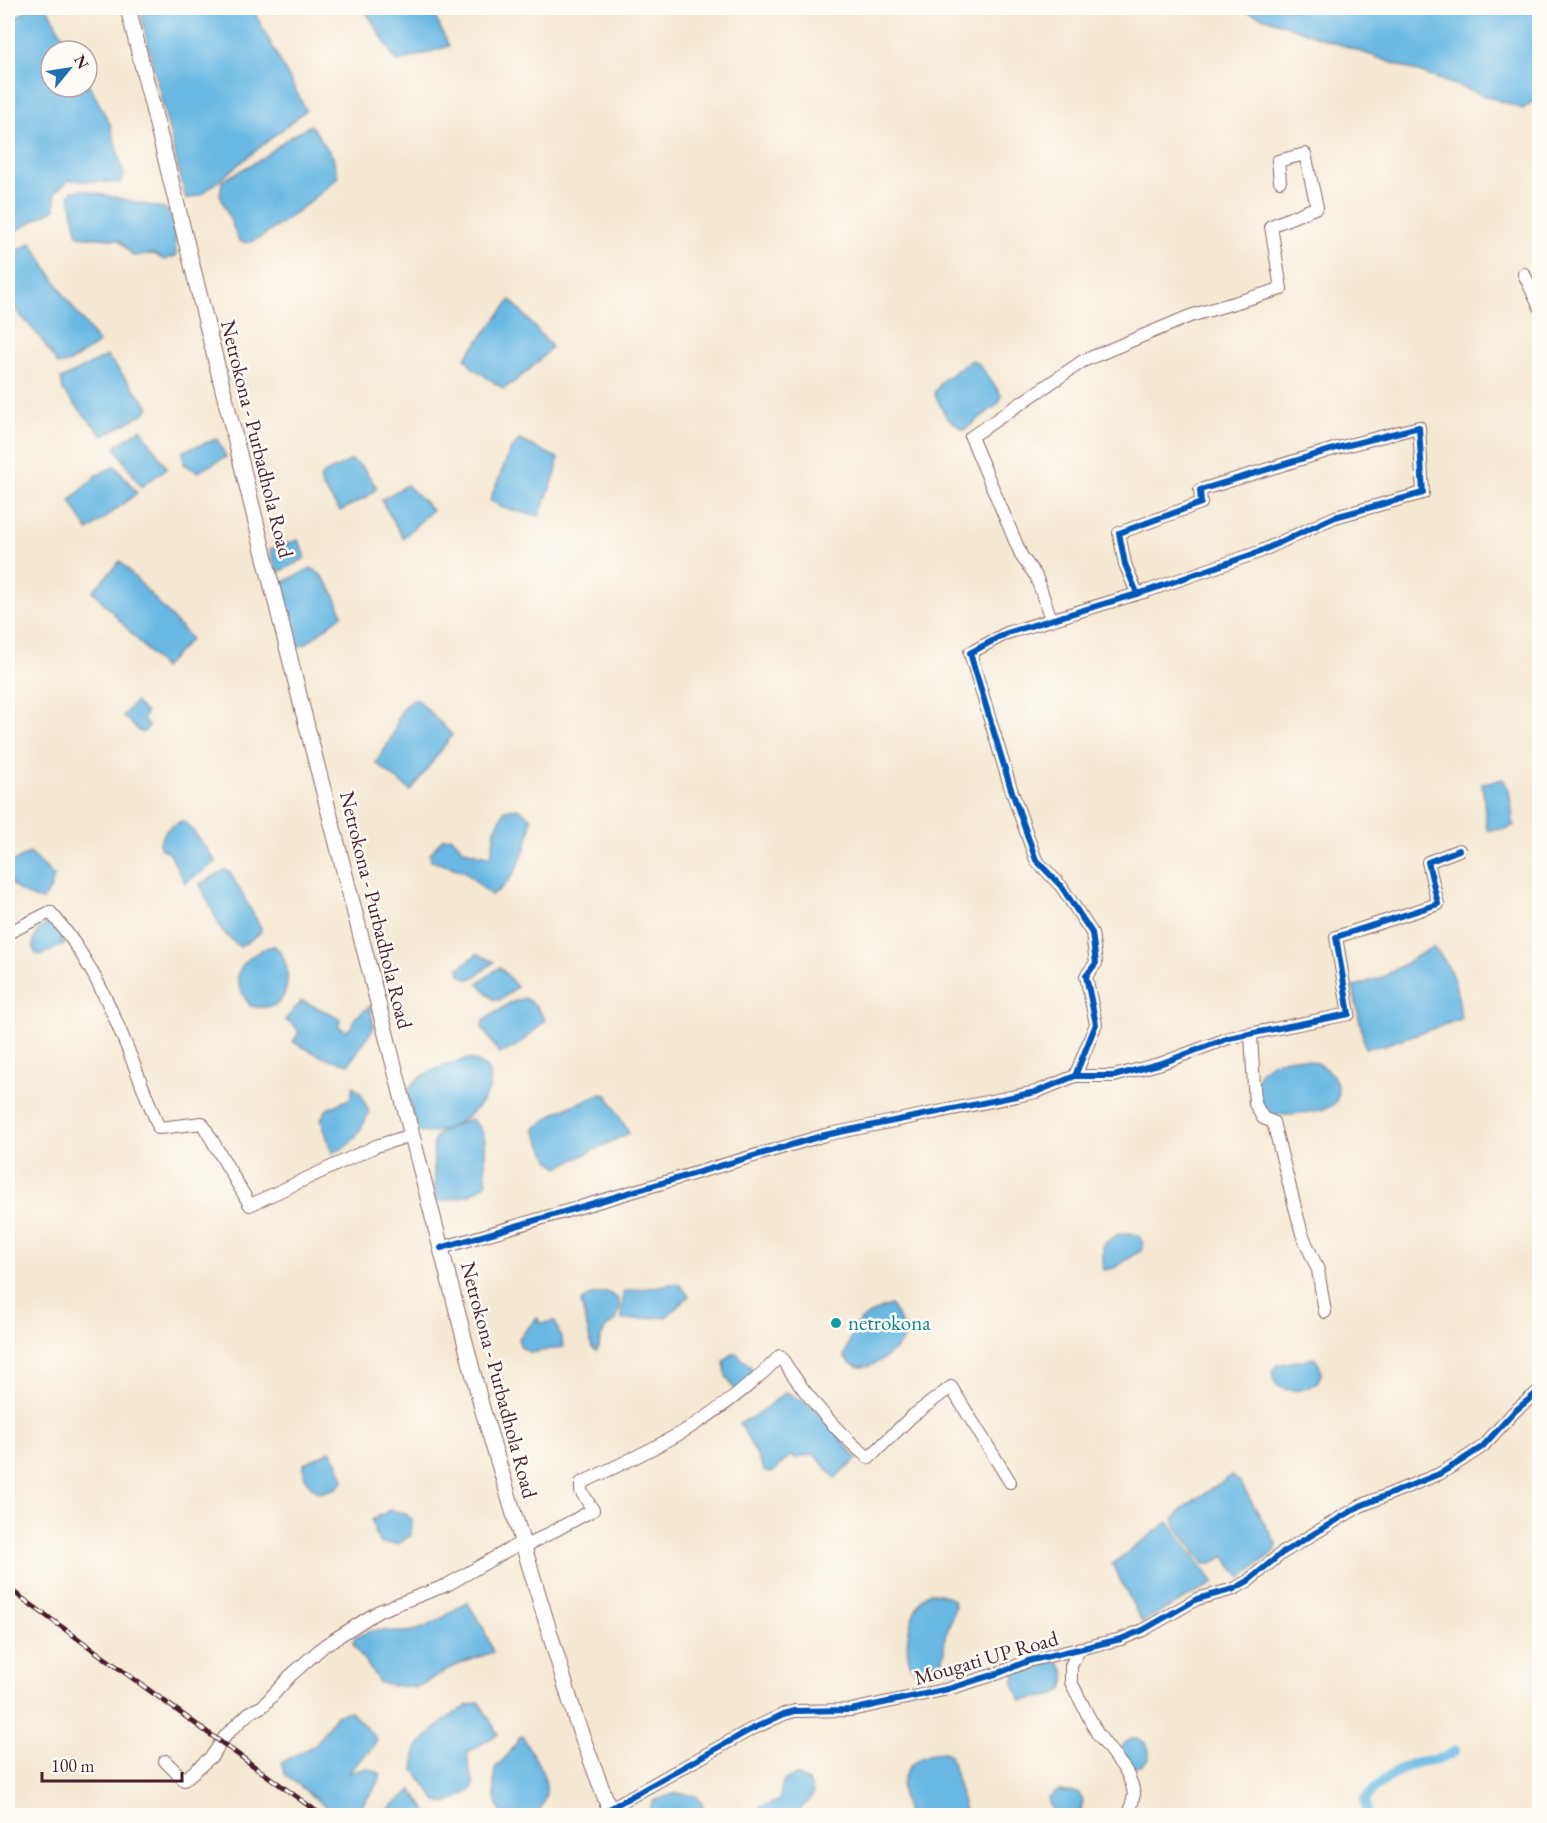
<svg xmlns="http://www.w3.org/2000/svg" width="1547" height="1823" font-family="'EB Garamond',serif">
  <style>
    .water { fill: #68b8e3; stroke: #596c87; stroke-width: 1.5 }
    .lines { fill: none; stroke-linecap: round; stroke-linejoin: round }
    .canal { stroke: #68b8e3; stroke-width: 10 }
    .minor-casing { stroke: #866565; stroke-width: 14 }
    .major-casing { stroke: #866565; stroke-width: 17 }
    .minor { stroke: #fff; stroke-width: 12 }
    .major { stroke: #fff; stroke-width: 15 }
    .rail-casing { stroke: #4a1f2b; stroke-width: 5 }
    .rail { stroke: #fdfcf7; stroke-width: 3; stroke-dasharray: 9; stroke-linecap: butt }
    .cycleway-casing { stroke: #fdfcf7; stroke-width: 10 }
    .cycleway { stroke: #0057b8; stroke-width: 6 }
    .culture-dot { fill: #0f9aa8; stroke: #fdfcf7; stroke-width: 2 }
    .labels { text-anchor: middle; stroke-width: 5; stroke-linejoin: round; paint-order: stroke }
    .street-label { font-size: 21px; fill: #4a1f2b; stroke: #fdfcf7 }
    .culture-label { font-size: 21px; fill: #0d838f; stroke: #fdfcf7; text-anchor: start }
  </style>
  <rect width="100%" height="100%" fill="#fdfcf7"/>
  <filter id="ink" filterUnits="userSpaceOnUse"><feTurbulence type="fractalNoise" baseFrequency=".0167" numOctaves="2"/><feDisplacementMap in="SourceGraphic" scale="12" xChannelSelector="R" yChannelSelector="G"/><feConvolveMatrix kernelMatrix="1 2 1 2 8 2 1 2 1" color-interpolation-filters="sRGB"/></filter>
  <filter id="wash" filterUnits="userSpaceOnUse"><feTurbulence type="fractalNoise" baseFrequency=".008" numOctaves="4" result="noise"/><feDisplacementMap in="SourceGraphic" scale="24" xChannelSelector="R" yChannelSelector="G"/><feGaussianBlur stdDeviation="1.35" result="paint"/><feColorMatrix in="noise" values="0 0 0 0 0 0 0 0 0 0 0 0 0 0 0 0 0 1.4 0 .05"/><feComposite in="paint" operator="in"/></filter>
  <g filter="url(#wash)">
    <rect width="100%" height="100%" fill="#f5e8d2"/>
    <g class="water">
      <path d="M 30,8 L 47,8 L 71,51 L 51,51 L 51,87 L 87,87 L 87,81 L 110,124 L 124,176 L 120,183 L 69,180 L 55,192 L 55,209 L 8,235 L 8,23 Z"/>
      <path d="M 139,8 L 252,8 L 306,110 L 202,194 L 186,199 Z"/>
      <path d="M 364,8 L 431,8 L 449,46 L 397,62 Z"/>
      <path d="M 1237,8 L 1539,8 L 1539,97 L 1523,109 Z"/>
      <path d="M 311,125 L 333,157 L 338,177 C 326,190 263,240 249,242 C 245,243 242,242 239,241 L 220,195 L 222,181 L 263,158 L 285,140 Z"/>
      <path d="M 82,190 L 166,209 L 174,222 L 176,256 L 164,260 L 154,254 L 133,256 L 119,240 L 78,236 L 69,195 L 72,191 Z"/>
      <path d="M 31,243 L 66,298 L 99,343 L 70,362 L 58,365 L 40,337 L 8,301 L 8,256 Z"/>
      <path d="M 511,300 L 551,346 C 545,358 517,380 504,389 L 473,368 L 465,358 Z"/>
      <path d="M 107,356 L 149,407 L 145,413 L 103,436 L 63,391 L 61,379 Z"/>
      <path d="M 972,360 L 978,363 L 1002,396 L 998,404 L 964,430 L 947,418 L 934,393 L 944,379 Z"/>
      <path d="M 141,429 L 167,468 L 141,487 L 115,447 Z"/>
      <path d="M 217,439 L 226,457 L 198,472 L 184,464 L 183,451 Z"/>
      <path d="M 519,440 L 558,458 L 556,473 L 539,516 L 503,508 L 490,500 L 510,451 Z"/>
      <path d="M 352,460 L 364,469 L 377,488 L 367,497 L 340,511 L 322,486 L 320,478 L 325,473 Z"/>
      <path d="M 115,466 L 137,493 L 88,531 L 70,501 L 97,475 Z"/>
      <path d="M 407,485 L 432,510 L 403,538 L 381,500 Z"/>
      <path d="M 298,540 L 305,554 L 304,559 L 277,573 L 270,549 Z"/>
      <path d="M 120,561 L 191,639 L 163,668 L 93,591 Z"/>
      <path d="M 311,568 C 326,575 338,600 342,615 L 305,644 L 297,647 L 282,593 L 282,583 Z"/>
      <path d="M 414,699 L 419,701 L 452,735 L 411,791 L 376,763 C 381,754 389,744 393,734 C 398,721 400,705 414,699 Z"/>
      <path d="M 135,702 L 146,713 L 143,719 L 149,726 L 144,732 L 140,732 L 123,716 Z"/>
      <path d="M 1503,779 L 1509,790 L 1514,825 L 1506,829 L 1487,830 L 1482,783 Z"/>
      <path d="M 518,808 L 531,818 C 530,845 515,883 491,895 L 464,871 L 431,861 L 430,854 L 443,838 L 452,837 L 464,850 L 491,857 L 495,830 L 505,810 Z"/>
      <path d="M 181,821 L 188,824 L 216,862 L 185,883 L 169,852 L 161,849 L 159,843 L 166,830 Z"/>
      <path d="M 30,853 L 54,876 L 50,890 L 43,900 C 27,897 1,885 9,864 Z"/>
      <path d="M 225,870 L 230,872 L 261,928 L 260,933 L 240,947 L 222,931 L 200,884 Z"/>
      <path d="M 48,923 L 54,925 L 64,944 L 42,955 L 35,953 C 31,939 35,931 48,923 Z"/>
      <path d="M 274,946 C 290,956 292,990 278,1003 C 270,1009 259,1007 250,1006 C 237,986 230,972 252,956 C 259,951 266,947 274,946 Z"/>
      <path d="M 1432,947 C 1453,963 1459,993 1461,1019 L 1381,1046 L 1365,1048 L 1353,987 L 1385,976 Z"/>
      <path d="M 477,954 L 494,962 L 473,978 L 467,979 L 460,974 L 459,968 Z"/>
      <path d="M 500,967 L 517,987 L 500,1000 L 493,999 L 478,983 Z"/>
      <path d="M 525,998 L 536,1006 L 545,1020 C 536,1030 512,1053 499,1053 L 482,1027 L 483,1021 L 510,1003 Z"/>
      <path d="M 302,1001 L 336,1016 L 340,1019 L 339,1027 L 346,1031 L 351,1028 L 355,1018 L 370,1006 L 374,1027 L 349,1064 L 325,1058 L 293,1042 L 299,1032 L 294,1025 L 285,1020 Z"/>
      <path d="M 1294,1058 C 1319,1059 1345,1075 1336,1103 C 1322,1115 1284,1113 1265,1116 C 1259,1110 1259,1103 1257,1094 C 1252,1068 1272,1060 1294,1058 Z"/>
      <path d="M 468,1059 C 527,1072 456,1144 417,1131 L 407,1091 C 418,1073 447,1064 468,1059 Z"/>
      <path d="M 353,1086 L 361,1094 L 369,1112 C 361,1131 353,1147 332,1153 L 321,1119 L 327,1109 L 351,1098 Z"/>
      <path d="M 600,1094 L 607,1095 L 629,1133 L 559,1167 L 550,1161 L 534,1129 L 557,1112 Z"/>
      <path d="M 471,1119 C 494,1135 481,1159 487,1182 C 474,1197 453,1199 435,1202 C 437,1189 430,1141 436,1136 C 444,1128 460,1123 471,1119 Z"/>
      <path d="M 1127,1233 L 1138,1235 L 1143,1244 L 1143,1249 L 1114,1268 L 1103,1270 L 1103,1245 L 1117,1235 Z"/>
      <path d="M 678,1283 L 689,1296 L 666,1317 L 622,1320 L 623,1292 Z"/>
      <path d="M 607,1292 L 617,1298 L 620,1307 L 616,1321 C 602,1327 601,1338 597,1351 L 592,1348 L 581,1302 L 589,1296 Z"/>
      <path d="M 891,1305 L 907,1334 C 899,1348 874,1372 856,1366 C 852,1365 847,1360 844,1357 C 856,1324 855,1317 891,1305 Z"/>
      <path d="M 537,1318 L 541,1323 L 555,1321 L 564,1347 L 530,1353 L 521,1347 L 518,1339 Z"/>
      <path d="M 736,1353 L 751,1367 L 754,1378 L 736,1392 L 726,1376 L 724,1362 L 730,1355 Z"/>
      <path d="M 1314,1358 C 1338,1383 1294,1400 1275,1384 L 1273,1370 L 1277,1365 Z"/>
      <path d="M 786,1392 L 817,1410 L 857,1459 L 835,1478 L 814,1454 L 797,1458 L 790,1456 L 772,1473 L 765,1472 L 740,1423 L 755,1416 Z"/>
      <path d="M 330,1451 L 338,1463 L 344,1480 L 336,1488 L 320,1493 C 307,1484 303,1480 304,1464 Z"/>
      <path d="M 1231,1476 L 1240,1482 L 1277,1545 L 1275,1551 L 1241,1578 L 1224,1556 L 1211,1564 L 1204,1564 L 1178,1529 L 1174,1519 L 1184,1507 Z"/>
      <path d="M 390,1510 L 405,1513 L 412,1520 L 411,1535 L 398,1544 L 381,1543 L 375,1534 L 372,1520 Z"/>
      <path d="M 1168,1522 L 1214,1583 L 1142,1622 L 1112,1564 Z"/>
      <path d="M 930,1592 L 947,1596 L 954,1601 L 955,1607 L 945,1637 L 943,1660 L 929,1670 L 917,1672 C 897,1658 911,1602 930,1592 Z"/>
      <path d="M 467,1602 L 483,1627 L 493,1652 L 459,1664 L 415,1688 L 380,1683 L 353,1644 L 355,1638 C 381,1622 387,1636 413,1631 C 433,1627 450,1612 467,1602 Z"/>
      <path d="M 1052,1658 C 1065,1664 1068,1676 1063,1689 L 1055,1695 L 1021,1701 L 1014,1683 L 1015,1673 Z"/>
      <path d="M 479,1702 L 498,1734 L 468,1752 C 464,1786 494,1781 446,1804 L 437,1801 L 414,1770 L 416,1748 C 434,1730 453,1709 479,1702 Z"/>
      <path d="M 350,1711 L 377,1739 L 371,1749 L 348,1773 L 367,1768 L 381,1774 L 376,1787 L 362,1805 L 371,1815 L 336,1815 L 285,1774 L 281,1763 L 316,1744 L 336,1715 Z"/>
      <path d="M 523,1736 C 536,1765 559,1782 537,1815 L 503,1815 C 493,1800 493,1786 495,1768 L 509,1754 L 520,1737 Z"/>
      <circle cx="1135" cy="1753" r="14"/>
      <path d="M 944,1752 L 950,1755 L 966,1815 L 909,1815 C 892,1782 907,1755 944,1752 Z"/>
      <path d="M 796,1775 L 810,1783 L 813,1793 L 809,1801 L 793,1815 L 759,1815 L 760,1807 L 779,1801 L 783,1781 Z"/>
      <path d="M 412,1790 L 429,1815 L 381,1815 L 383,1813 Z"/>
      <path d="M 1058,1791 L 1078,1793 L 1083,1800 L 1081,1813 L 1054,1815 L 1048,1799 Z"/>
      <path d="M 677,1793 L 696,1796 L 702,1803 L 704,1815 L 652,1815 L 650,1809 L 653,1801 Z"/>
    </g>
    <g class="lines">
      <path class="canal" d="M 1367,1816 L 1365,1799 C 1375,1786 1402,1765 1419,1762 C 1433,1759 1443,1761 1455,1751"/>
    </g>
  </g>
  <g filter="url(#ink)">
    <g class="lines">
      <g class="minor-casing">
        <g id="minor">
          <path d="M 1524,274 L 1540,308"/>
          <path d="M 1051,619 L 1036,576 L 1022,557 L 971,437 L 1083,361 L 1190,316 L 1281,289 L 1271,226 L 1317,207 L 1305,154 L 1278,161 L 1280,181"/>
          <path d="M 8,933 L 50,912 C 104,972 129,1055 159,1128 L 202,1123 L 250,1205 L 376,1146 L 412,1135"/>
          <path d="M 1251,1035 L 1255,1104 L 1263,1118 L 1273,1122 L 1302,1234 L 1318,1270 L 1325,1312"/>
          <path d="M 1075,1076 L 1096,1024 L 1086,976 L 1096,963 L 1092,933 L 1061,886 L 1036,860 L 1010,786 L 970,653 L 1007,633 L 1150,590 L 1259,552 L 1335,517 L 1423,493 L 1419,427 L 1337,448 L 1200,490 L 1201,503 L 1119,533 L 1125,564 L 1137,593"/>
          <path d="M 441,1248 L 825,1135 L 1036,1092 L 1075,1076 L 1114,1076 L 1162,1063 L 1229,1038 L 1349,1014 L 1336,937 L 1438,904 L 1428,862 L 1459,850"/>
          <path d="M 524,1547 L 593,1510 L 581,1491 L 581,1483 C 657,1448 721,1417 780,1356 C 805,1394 833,1430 869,1458 L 911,1417 L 951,1387 L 1010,1482"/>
          <path d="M 1080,1648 L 1071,1666 L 1071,1682 L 1097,1733 L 1126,1771 L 1132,1785 L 1134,1794 L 1129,1816"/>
          <path d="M 165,1761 L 184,1780 L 212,1756 L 226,1735 L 249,1713 L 263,1706 L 290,1676 L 325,1645 L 379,1611 L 447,1585 L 522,1542"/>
          <path d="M 609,1809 L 748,1731 L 784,1714 L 795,1711 L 851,1710 L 948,1689 L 999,1673 L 1028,1661 L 1121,1639 L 1143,1630 L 1197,1599 L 1234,1589 L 1248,1581 L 1282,1553 L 1360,1506 L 1439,1474 L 1456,1464 L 1482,1447 L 1515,1411 L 1540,1390"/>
        </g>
      </g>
      <g class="major-casing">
        <path id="major" d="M 128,8 L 303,711 L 482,1408 L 576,1720 L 612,1816"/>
      </g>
      <use href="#minor" class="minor"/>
      <use href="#major" class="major"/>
      <g class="rail-casing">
        <path id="rail" d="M 8,1588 L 323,1816"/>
      </g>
      <use href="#rail" class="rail"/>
      <g class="cycleway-casing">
        <g id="cycleway">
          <path d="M 1075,1076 L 1096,1024 L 1086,976 L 1096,963 L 1092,933 L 1061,886 L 1036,860 L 1010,786 L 970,653 L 1007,633 L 1150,590 L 1259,552 L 1335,517 L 1423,493 L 1419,427 L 1337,448 L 1200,490 L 1201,503 L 1119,533 L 1125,564 L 1137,593"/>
          <path d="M 441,1248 L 825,1135 L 1036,1092 L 1075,1076 L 1114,1076 L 1162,1063 L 1229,1038 L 1349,1014 L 1336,937 L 1438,904 L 1428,862 L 1459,850"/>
          <path d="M 609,1809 L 748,1731 L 784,1714 L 795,1711 L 851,1710 L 948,1689 L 999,1673 L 1028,1661 L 1121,1639 L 1143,1630 L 1197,1599 L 1234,1589 L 1248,1581 L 1282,1553 L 1360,1506 L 1439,1474 L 1456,1464 L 1482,1447 L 1515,1411 L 1540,1390"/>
        </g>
      </g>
      <use href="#cycleway" class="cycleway"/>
    </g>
  </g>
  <circle class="culture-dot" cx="836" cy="1323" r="6"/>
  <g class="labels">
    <g class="street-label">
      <text transform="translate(257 439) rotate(76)" y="7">Netrokona - Purbadhola Road</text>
      <text transform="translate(376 910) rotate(76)" y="7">Netrokona - Purbadhola Road</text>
      <text transform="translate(499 1380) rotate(75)" y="7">Netrokona - Purbadhola Road</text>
      <text transform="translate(986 1658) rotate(-16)" y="7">Mougati UP Road</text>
    </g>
    <g class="culture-label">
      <text x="848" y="1330">netrokona</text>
    </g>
  </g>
  <rect width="1547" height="1823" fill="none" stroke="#fdfcf7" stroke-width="30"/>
  <g transform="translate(69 69) rotate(60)"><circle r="28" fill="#fdfcf7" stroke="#b5a4a5" stroke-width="1.5"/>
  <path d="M0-4.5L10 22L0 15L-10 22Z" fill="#1f6fb2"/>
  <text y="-9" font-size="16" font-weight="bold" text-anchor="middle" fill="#4a1f2b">N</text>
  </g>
  <path d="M42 1772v9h140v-9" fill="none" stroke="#4a1f2b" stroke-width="3"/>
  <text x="51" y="1772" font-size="18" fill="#4a1f2b" stroke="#fdfcf7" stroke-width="4.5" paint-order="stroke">100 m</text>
</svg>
